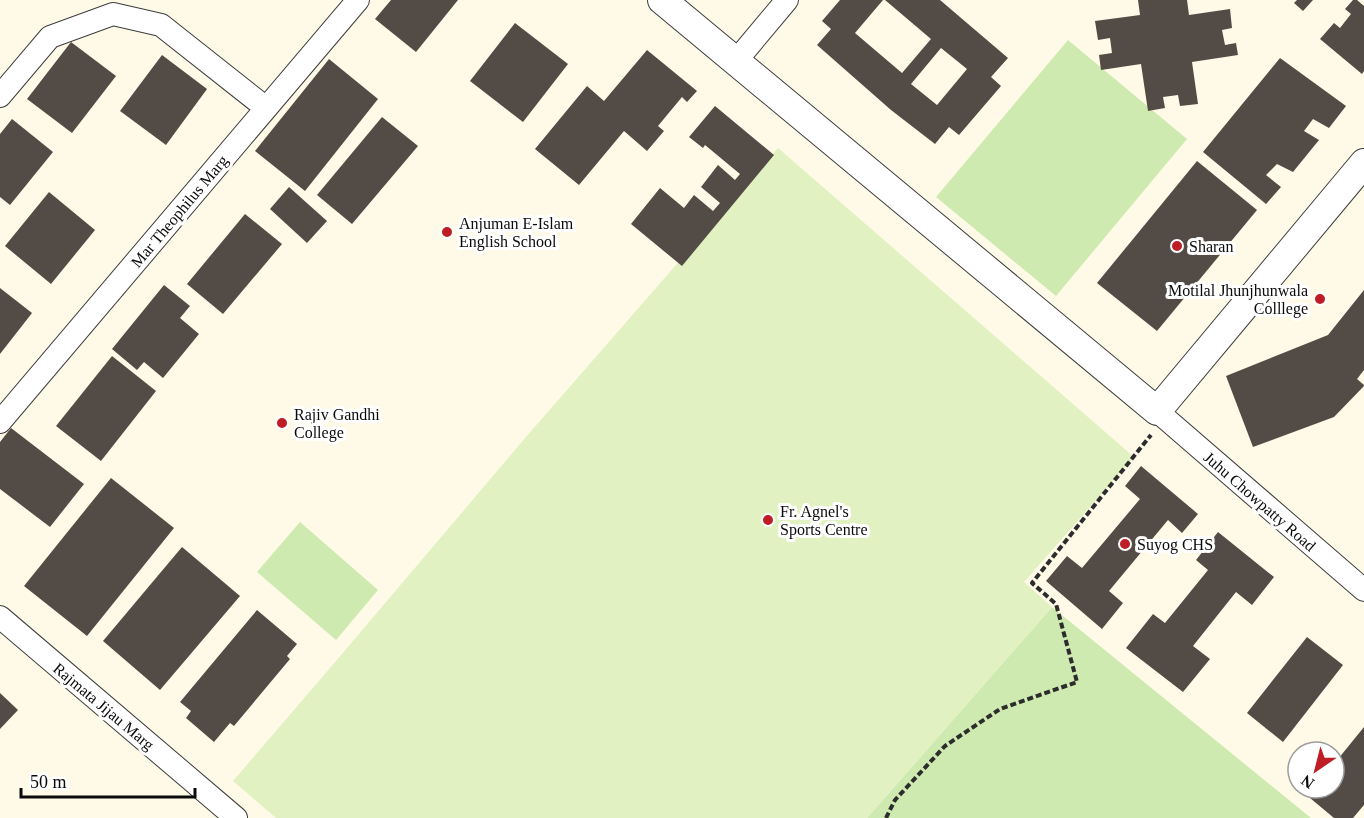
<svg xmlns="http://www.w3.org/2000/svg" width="1364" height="818" font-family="Georgia,serif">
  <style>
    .green { fill: #ceeab0 }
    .pitch { fill: #e1f1c2 }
    .building { fill: #534b46; fill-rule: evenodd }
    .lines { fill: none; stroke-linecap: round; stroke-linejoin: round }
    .minor-casing { stroke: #3d3d3d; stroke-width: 24 }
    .tertiary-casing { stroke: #3d3d3d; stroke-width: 30 }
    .path { stroke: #2c2c2c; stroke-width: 4; stroke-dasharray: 6 3; stroke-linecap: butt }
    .minor { stroke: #fff; stroke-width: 22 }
    .tertiary { stroke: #fff; stroke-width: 28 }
    .poi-dot { fill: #bf1d26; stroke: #fff; stroke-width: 2 }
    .labels { text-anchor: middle; stroke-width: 6; stroke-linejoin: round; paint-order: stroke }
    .street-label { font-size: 16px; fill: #0a0a0a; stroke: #fff }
    .poi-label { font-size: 16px; fill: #0a0a0a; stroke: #fff; text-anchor: start }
  </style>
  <rect width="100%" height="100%" fill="#fffae7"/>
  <g class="green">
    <path d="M 1068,40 L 1187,139 L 1056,296 L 936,197 Z"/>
    <path d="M 300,522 L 378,590 L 336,640 L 257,572 Z"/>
    <path d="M 1052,607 L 1311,818 L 867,818 Z"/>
  </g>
  <path class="pitch" d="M 778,148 L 1134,457 L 1024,582 L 1052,607 L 867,818 L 276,818 L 233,781 L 336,661 L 526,437 Z"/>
  <g class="building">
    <path d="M 391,0 L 458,0 L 416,52 L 375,19 Z"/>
    <path d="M 840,0 L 883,0 L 855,33 L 902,73 L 931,39 L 885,0 L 940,0 L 1008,58 L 991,77 L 1001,86 L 959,135 L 949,127 L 935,144 L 891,110 L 817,45 L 831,29 L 822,21 ZM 941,48 L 967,69 L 937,105 L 911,84 Z"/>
    <path d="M 1138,0 L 1187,0 L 1189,15 L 1230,9 L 1232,28 L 1222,30 L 1225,45 L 1236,43 L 1238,55 L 1192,62 L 1198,104 L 1180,106 L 1178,95 L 1163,97 L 1165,108 L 1148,111 L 1141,64 L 1101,70 L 1099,55 L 1112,53 L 1110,38 L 1098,40 L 1095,21 L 1140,15 Z"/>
    <path d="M 1297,0 L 1313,0 L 1303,11 L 1294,3 Z"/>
    <path d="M 1353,0 L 1357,0 L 1364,6 L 1364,71 L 1362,74 L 1320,39 L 1334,23 L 1340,28 L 1351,14 L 1345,9 Z"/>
    <path d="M 515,23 L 568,64 L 523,122 L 470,81 Z"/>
    <path d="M 71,42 L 116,76 L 72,133 L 27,99 Z"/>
    <path d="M 647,50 L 697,91 L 687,102 L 682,97 L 658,126 L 664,131 L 647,151 L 624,131 L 579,185 L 535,149 L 587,86 L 604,101 Z"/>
    <path d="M 162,55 L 207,89 L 166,145 L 120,111 Z"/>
    <path d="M 1280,58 L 1346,106 L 1329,128 L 1313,119 L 1304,131 L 1319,140 L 1293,172 L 1277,164 L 1266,175 L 1281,187 L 1266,204 L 1203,152 Z"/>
    <path d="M 329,59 L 378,99 L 305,191 L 255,151 Z"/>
    <path d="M 715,106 L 774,155 L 682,266 L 631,224 L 660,188 L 684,208 L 694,195 L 713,211 L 720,203 L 701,187 L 718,165 L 735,180 L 740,174 L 705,145 L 703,148 L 689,137 Z"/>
    <path d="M 382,117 L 418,146 L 352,224 L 317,195 Z"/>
    <path d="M 12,119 L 53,152 L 10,205 L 0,197 L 0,134 Z"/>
    <path d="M 1197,161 L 1257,210 L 1157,331 L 1097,283 Z"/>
    <path d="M 289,187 L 327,221 L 307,243 L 270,209 Z"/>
    <path d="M 49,192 L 95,230 L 51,284 L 5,246 Z"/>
    <path d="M 245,214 L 282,244 L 223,314 L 187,284 Z"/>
    <path d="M 164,285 L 190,306 L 180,318 L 199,334 L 163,378 L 144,362 L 137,370 L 112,349 Z"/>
    <path d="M 0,288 L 32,313 L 0,354 Z"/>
    <path d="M 1364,290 L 1364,370 L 1357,379 L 1364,385 L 1364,386 L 1334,417 L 1253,447 L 1226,376 L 1328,335 Z"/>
    <path d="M 112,356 L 156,391 L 101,461 L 56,426 Z"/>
    <path d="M 11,428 L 84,484 L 50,527 L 0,489 L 0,442 Z"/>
    <path d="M 1141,466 L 1198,514 L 1182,533 L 1168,520 L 1109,591 L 1123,603 L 1102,629 L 1046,581 L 1067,556 L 1082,568 L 1140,499 L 1125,486 Z"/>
    <path d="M 111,478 L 174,528 L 87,636 L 24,586 Z"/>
    <path d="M 1218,532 L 1274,577 L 1252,605 L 1236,592 L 1193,646 L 1210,659 L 1183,692 L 1126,648 L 1153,614 L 1165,623 L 1208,570 L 1196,560 Z"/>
    <path d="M 182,547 L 240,596 L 160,690 L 103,641 Z"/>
    <path d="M 257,610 L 297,644 L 287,656 L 290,659 L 234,726 L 230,723 L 214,742 L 186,718 L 191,711 L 180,702 Z"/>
    <path d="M 1307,637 L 1343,665 L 1283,742 L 1247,713 Z"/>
    <path d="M 0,693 L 18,710 L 0,729 Z"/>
    <path d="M 1364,727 L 1364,805 L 1353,818 L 1334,818 L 1298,788 L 1334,788 L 1334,764 Z"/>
  </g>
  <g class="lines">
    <g class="minor-casing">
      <g id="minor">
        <path d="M 736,61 L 787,0"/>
        <path d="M 0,96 L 50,37 L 113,14 L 161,25 L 266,108"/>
        <path d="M 1157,411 L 1364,590"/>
        <path d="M 0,422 L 358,0"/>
        <path d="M 0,617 L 236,818"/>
      </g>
    </g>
    <g class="tertiary-casing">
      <path id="tertiary" d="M 662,0 L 1157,411 L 1364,163"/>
    </g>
    <path class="path" d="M 886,818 L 895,800 L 945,746 L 1000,709 L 1077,682 L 1056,604 L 1032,583 L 1151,435"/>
    <use href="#minor" class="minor"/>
    <use href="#tertiary" class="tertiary"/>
  </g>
  <g class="poi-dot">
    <circle cx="447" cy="232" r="6"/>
    <circle cx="1177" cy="246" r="6"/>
    <circle cx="1320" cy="299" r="6"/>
    <circle cx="282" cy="423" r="6"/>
    <circle cx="768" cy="520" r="6"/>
    <circle cx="1125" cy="544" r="6"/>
  </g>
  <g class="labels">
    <g class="street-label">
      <text transform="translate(179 211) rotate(-50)" y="6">Mar Theophilus Marg</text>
      <text transform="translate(1260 501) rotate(41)" y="6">Juhu Chowpatty Road</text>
      <text transform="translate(104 706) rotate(40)" y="6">Rajmata Jijau Marg</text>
    </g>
    <g class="poi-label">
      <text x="459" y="229">Anjuman E-Islam<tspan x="459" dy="18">English School</tspan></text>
      <text x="1189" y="252">Sharan</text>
      <text x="1308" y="296" text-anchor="end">Motilal Jhunjhunwala<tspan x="1308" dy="18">Colllege</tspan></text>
      <text x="294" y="420">Rajiv Gandhi<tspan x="294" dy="18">College</tspan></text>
      <text x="780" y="517">Fr. Agnel's<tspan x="780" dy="18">Sports Centre</tspan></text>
      <text x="1137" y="550">Suyog CHS</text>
    </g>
  </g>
  <g transform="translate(1316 770) rotate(215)"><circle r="28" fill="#ffffff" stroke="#9d9d9d" stroke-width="1.5"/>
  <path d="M0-4.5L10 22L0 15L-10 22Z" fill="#bf1d26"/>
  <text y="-9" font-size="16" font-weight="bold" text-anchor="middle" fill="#0a0a0a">N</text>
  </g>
  <path d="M21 788v9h174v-9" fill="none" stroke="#0a0a0a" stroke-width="3"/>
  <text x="30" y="788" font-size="18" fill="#0a0a0a" stroke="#ffffff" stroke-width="4.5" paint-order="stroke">50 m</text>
</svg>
